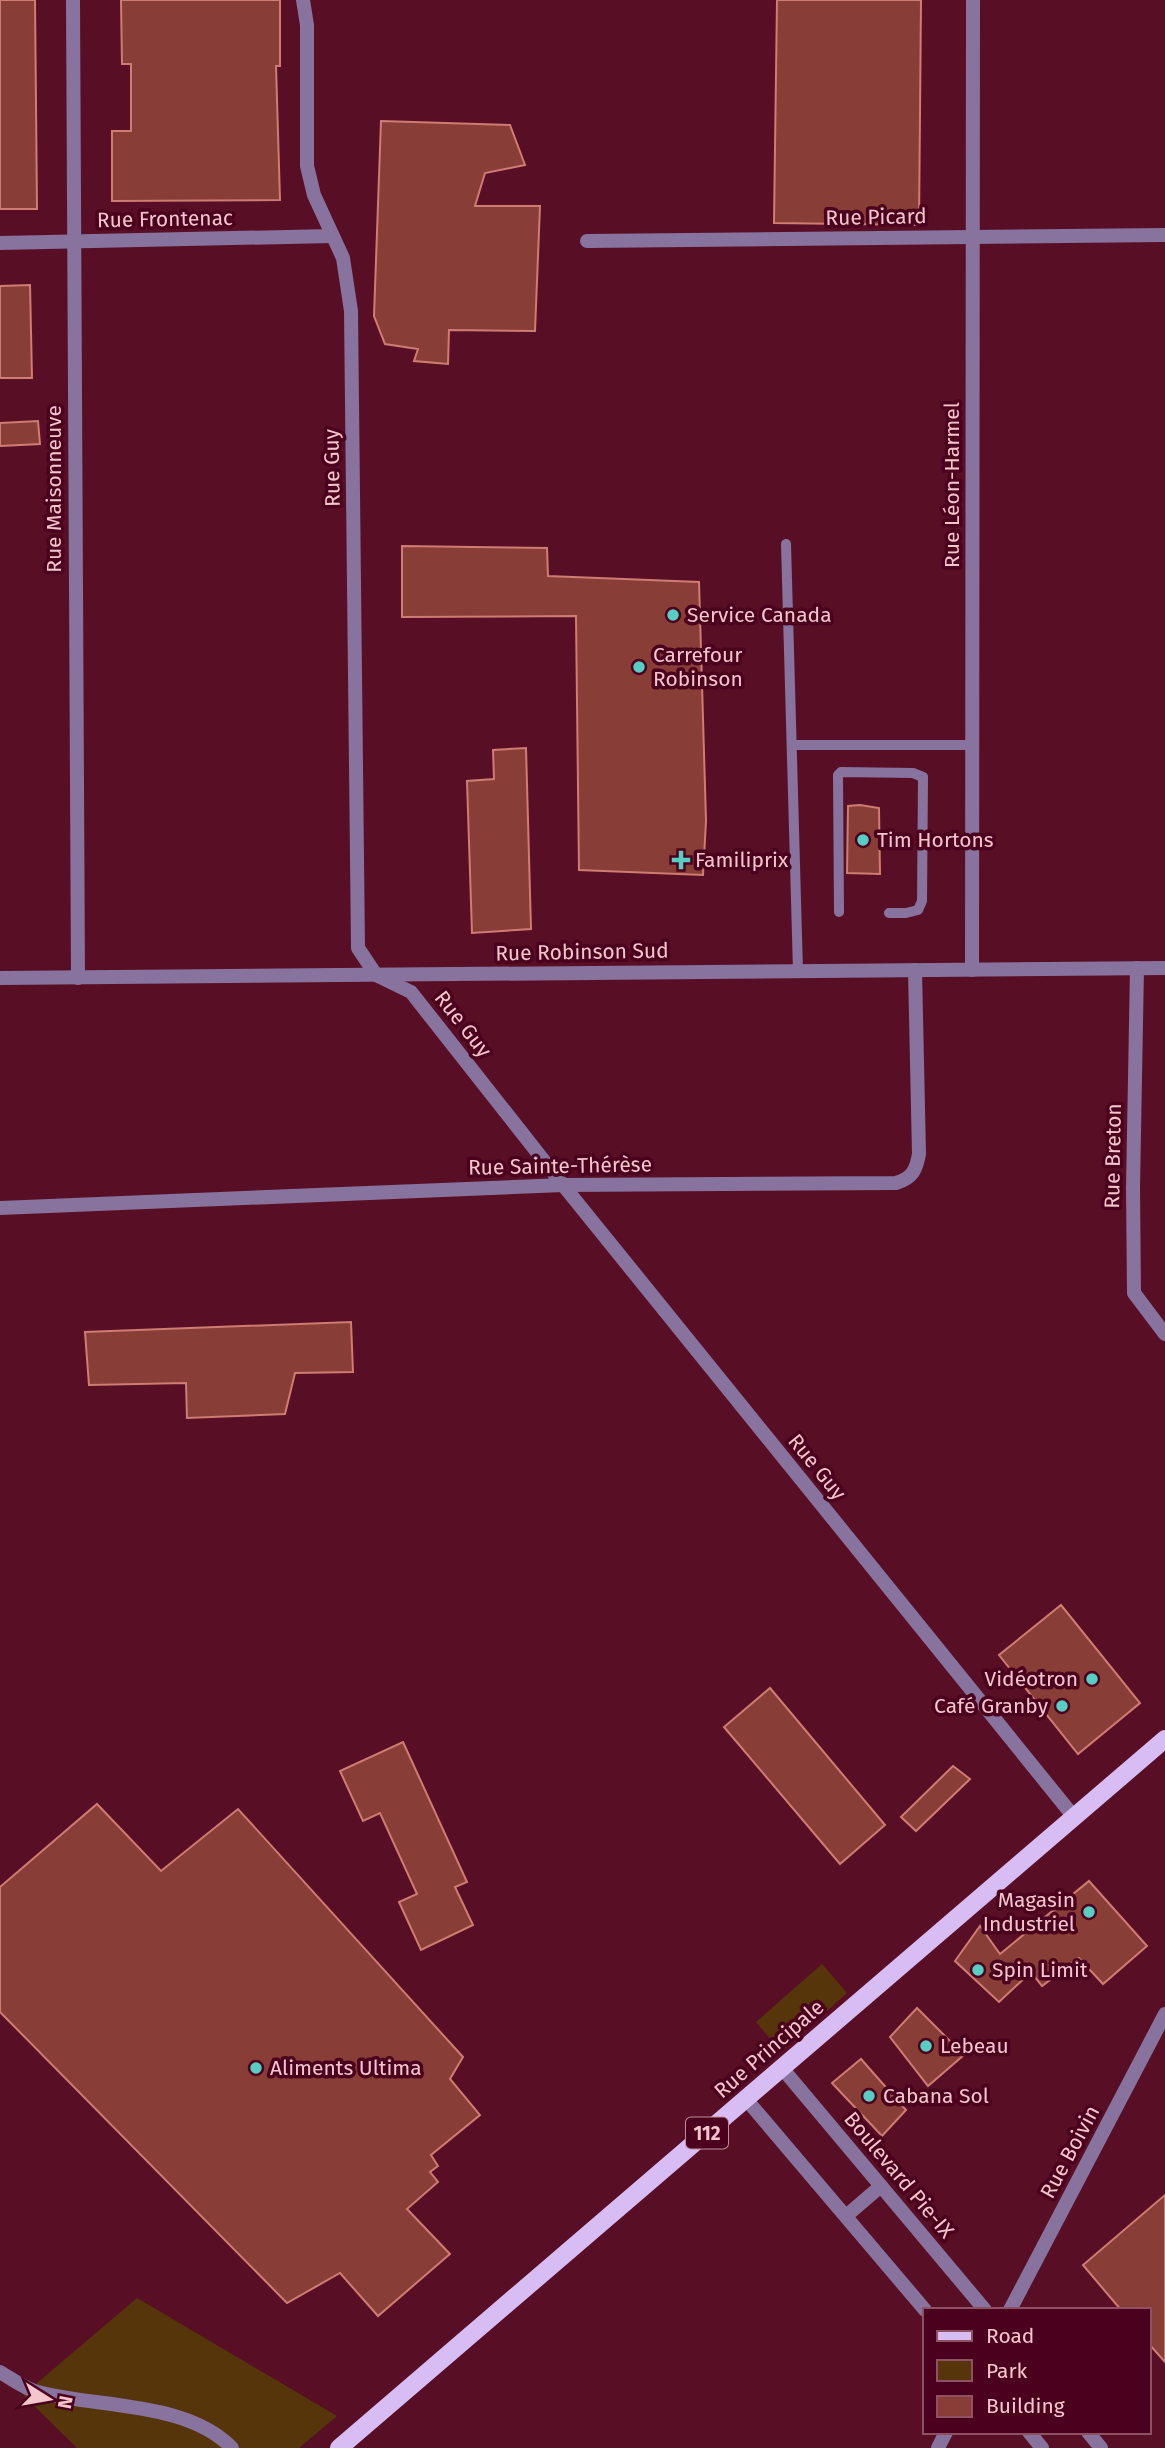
<svg xmlns="http://www.w3.org/2000/svg" width="1165" height="2448" font-family="'Fira Sans',sans-serif">
  <style>
    .green { fill: #56350a }
    .building { fill: #893d37; stroke: #cf7c73; stroke-width: 2 }
    .lines { fill: none; stroke-linecap: round; stroke-linejoin: round }
    .service { stroke: #88729e; stroke-width: 10 }
    .minor { stroke: #88729e; stroke-width: 14 }
    .tertiary { stroke: #88729e; stroke-width: 14 }
    .primary { stroke: #d8bdf4; stroke-width: 18 }
    .poi-dot { fill: #56cec3; stroke: #4b011d; stroke-width: 2.5 }
    .labels { text-anchor: middle; stroke-width: 7; stroke-linejoin: round; paint-order: stroke }
    .shield { fill: #4b011d; stroke: #c18b98; stroke-width: 2 }
    .shield-label { font-size: 19px; font-weight: bold; fill: #f3c6cd }
    .street-label { font-size: 21px; fill: #f3c6cd; stroke: #4b011d }
    .poi-label { font-size: 21px; fill: #f3c6cd; stroke: #4b011d; text-anchor: start }
  </style>
  <rect width="100%" height="100%" fill="#580f26"/>
  <g class="green">
    <path d="M 822,1964 L 847,1993 L 781,2052 L 756,2022 Z"/>
    <path d="M 137,2298 L 337,2416 L 299,2448 L 77,2448 L 23,2395 Z"/>
  </g>
  <g class="building">
    <path d="M 0,0 L 35,0 L 37,209 L 0,209 Z"/>
    <path d="M 121,0 L 280,0 L 280,66 L 276,66 L 280,200 L 112,201 L 112,131 L 131,131 L 131,64 L 122,64 Z"/>
    <path d="M 777,0 L 921,0 L 919,225 L 774,223 Z"/>
    <path d="M 381,121 L 510,125 L 525,165 L 485,173 L 475,206 L 540,206 L 535,331 L 449,330 L 448,364 L 414,361 L 418,349 L 385,344 L 374,316 Z"/>
    <path d="M 30,285 L 32,378 L 0,378 L 0,286 Z"/>
    <path d="M 38,421 L 40,444 L 0,446 L 0,423 Z"/>
    <path d="M 402,546 L 547,548 L 548,576 L 699,582 L 706,821 L 703,875 L 579,870 L 576,616 L 402,617 Z"/>
    <path d="M 526,748 L 531,929 L 472,933 L 467,781 L 494,779 L 493,750 Z"/>
    <path d="M 860,805 L 879,808 L 880,874 L 847,873 L 848,806 Z"/>
    <path d="M 351,1322 L 353,1372 L 295,1373 L 285,1414 L 187,1418 L 186,1383 L 89,1385 L 85,1332 Z"/>
    <path d="M 1061,1605 L 1140,1703 L 1078,1754 L 999,1655 Z"/>
    <path d="M 770,1688 L 885,1825 L 840,1864 L 724,1727 Z"/>
    <path d="M 403,1742 L 467,1882 L 455,1887 L 473,1925 L 421,1950 L 399,1902 L 417,1894 L 380,1813 L 363,1821 L 340,1771 Z"/>
    <path d="M 953,1766 L 970,1779 L 916,1831 L 901,1817 Z"/>
    <path d="M 97,1804 L 161,1871 L 238,1809 L 463,2057 L 450,2079 L 480,2115 L 431,2155 L 438,2166 L 430,2172 L 438,2182 L 407,2209 L 450,2254 L 378,2316 L 340,2273 L 287,2303 L 0,2012 L 0,1887 Z"/>
    <path d="M 1089,1881 L 1147,1946 L 1103,1984 L 1079,1958 L 1042,1986 L 1031,1972 L 999,2002 L 955,1961 L 980,1926 L 1000,1954 Z"/>
    <path d="M 917,2008 L 964,2055 L 928,2086 L 890,2037 Z"/>
    <path d="M 861,2059 L 906,2110 L 882,2136 L 832,2083 Z"/>
    <path d="M 1165,2195 L 1165,2362 L 1149,2344 L 1149,2310 L 1121,2310 L 1083,2265 Z"/>
  </g>
  <g class="lines">
    <g class="service">
      <path d="M 786,544 L 798,971"/>
      <path d="M 792,745 L 973,745"/>
      <path d="M 839,912 L 838,775 L 841,772 L 913,773 L 923,777 L 922,901 L 918,910 L 906,913 L 889,913"/>
    </g>
    <g class="minor">
      <path d="M 73,0 L 78,978"/>
      <path d="M 303,0 L 307,25 L 307,166 L 314,195 L 343,258 L 351,311 L 358,948 L 376,975 L 411,992 L 563,1185 L 1074,1817"/>
      <path d="M 587,241 L 1165,235"/>
      <path d="M 0,243 L 332,236"/>
      <path d="M 1137,968 L 1133,1188 L 1134,1293 L 1165,1334"/>
      <path d="M 972,970 L 973,0"/>
      <path d="M 0,1208 L 563,1185 L 896,1183 C 912,1178 916,1171 919,1154 L 915,970"/>
      <path d="M 782,2068 L 985,2310"/>
      <path d="M 746,2099 L 925,2310"/>
      <path d="M 846,2216 L 881,2186"/>
      <path d="M 0,2372 C 12,2379 25,2389 38,2392 C 98,2408 187,2401 232,2448"/>
      <path d="M 1029,2432 L 1042,2448"/>
      <path d="M 1088,2432 L 1101,2448"/>
    </g>
    <g class="tertiary">
      <path d="M 0,978 L 1165,968"/>
      <path d="M 1010,2310 L 1165,2014"/>
      <path d="M 938,2448 L 946,2432"/>
    </g>
    <path class="primary" d="M 339,2448 L 1165,1739"/>
  </g>
  <g class="poi-dot">
    <circle cx="673" cy="615" r="7"/>
    <circle cx="639" cy="667" r="7"/>
    <circle cx="863" cy="840" r="7"/>
    <path d="M677.5 849.5h7v7h7v7h-7v7h-7v-7h-7v-7h7z"/>
    <circle cx="1092" cy="1679" r="7"/>
    <circle cx="1062" cy="1706" r="7"/>
    <circle cx="1089" cy="1912" r="7"/>
    <circle cx="978" cy="1970" r="7"/>
    <circle cx="926" cy="2046" r="7"/>
    <circle cx="256" cy="2068" r="7"/>
    <circle cx="869" cy="2096" r="7"/>
  </g>
  <g class="labels">
    <rect class="shield" x="686" y="2117.5" width="42" height="31" rx="5"/>
    <g class="shield-label">
      <text x="707" y="2140">112</text>
    </g>
    <g class="street-label">
      <text transform="translate(876 217) rotate(-1)" y="7">Rue Picard</text>
      <text transform="translate(165 219) rotate(-1)" y="7">Rue Frontenac</text>
      <text transform="translate(332 468) rotate(-91)" y="7">Rue Guy</text>
      <text transform="translate(952 485) rotate(-90)" y="7">Rue Léon-Harmel</text>
      <text transform="translate(54 489) rotate(-90)" y="7">Rue Maisonneuve</text>
      <text transform="translate(582 952) rotate(-1)" y="7">Rue Robinson Sud</text>
      <text transform="translate(463 1024) rotate(52)" y="7">Rue Guy</text>
      <text transform="translate(1113 1156) rotate(-89)" y="7">Rue Breton</text>
      <text transform="translate(560 1166) rotate(-1)" y="7">Rue Sainte-Thérèse</text>
      <text transform="translate(817 1467) rotate(51)" y="7">Rue Guy</text>
      <text transform="translate(769 2049) rotate(-41)" y="7">Rue Principale</text>
      <text transform="translate(1070 2152) rotate(-62)" y="7">Rue Boivin</text>
      <text transform="translate(899 2175) rotate(50)" y="7">Boulevard Pie-IX</text>
    </g>
    <g class="poi-label">
      <text x="687" y="622">Service Canada</text>
      <text x="653" y="662">Carrefour<tspan x="653" dy="24">Robinson</tspan></text>
      <text x="877" y="847">Tim Hortons</text>
      <text x="695" y="867">Familiprix</text>
      <text x="1078" y="1686" text-anchor="end">Vidéotron</text>
      <text x="1048" y="1713" text-anchor="end">Café Granby</text>
      <text x="1075" y="1907" text-anchor="end">Magasin<tspan x="1075" dy="24">Industriel</tspan></text>
      <text x="992" y="1977">Spin Limit</text>
      <text x="940" y="2053">Lebeau</text>
      <text x="270" y="2075">Aliments Ultima</text>
      <text x="883" y="2103">Cabana Sol</text>
    </g>
  </g>
  <rect x="923" y="2308" width="228" height="126" fill="#4b011d" stroke="#8e5063" stroke-width="2"/>
  <rect x="937" y="2331" width="35" height="10" fill="#d8bdf4" stroke="#8e5063" stroke-width="2"/>
  <text x="986" y="2343" font-size="21" fill="#f3c6cd">Road</text>
  <rect x="937" y="2360" width="35" height="21" fill="#56350a" stroke="#8e5063" stroke-width="2"/>
  <text x="986" y="2378" font-size="21" fill="#f3c6cd">Park</text>
  <rect x="937" y="2396" width="35" height="21" fill="#893d37" stroke="#8e5063" stroke-width="2"/>
  <text x="986" y="2413" font-size="21" fill="#f3c6cd">Building</text>
  <g transform="translate(49 2399) rotate(101)" stroke="#4b011d" stroke-width="5" paint-order="stroke">
  <path d="M0-5L12 26L0 18L-12 26Z" fill="#f3c6cd"/>
  <text y="-10" font-size="19" font-weight="bold" text-anchor="middle" fill="#f3c6cd">N</text>
  </g>
</svg>
